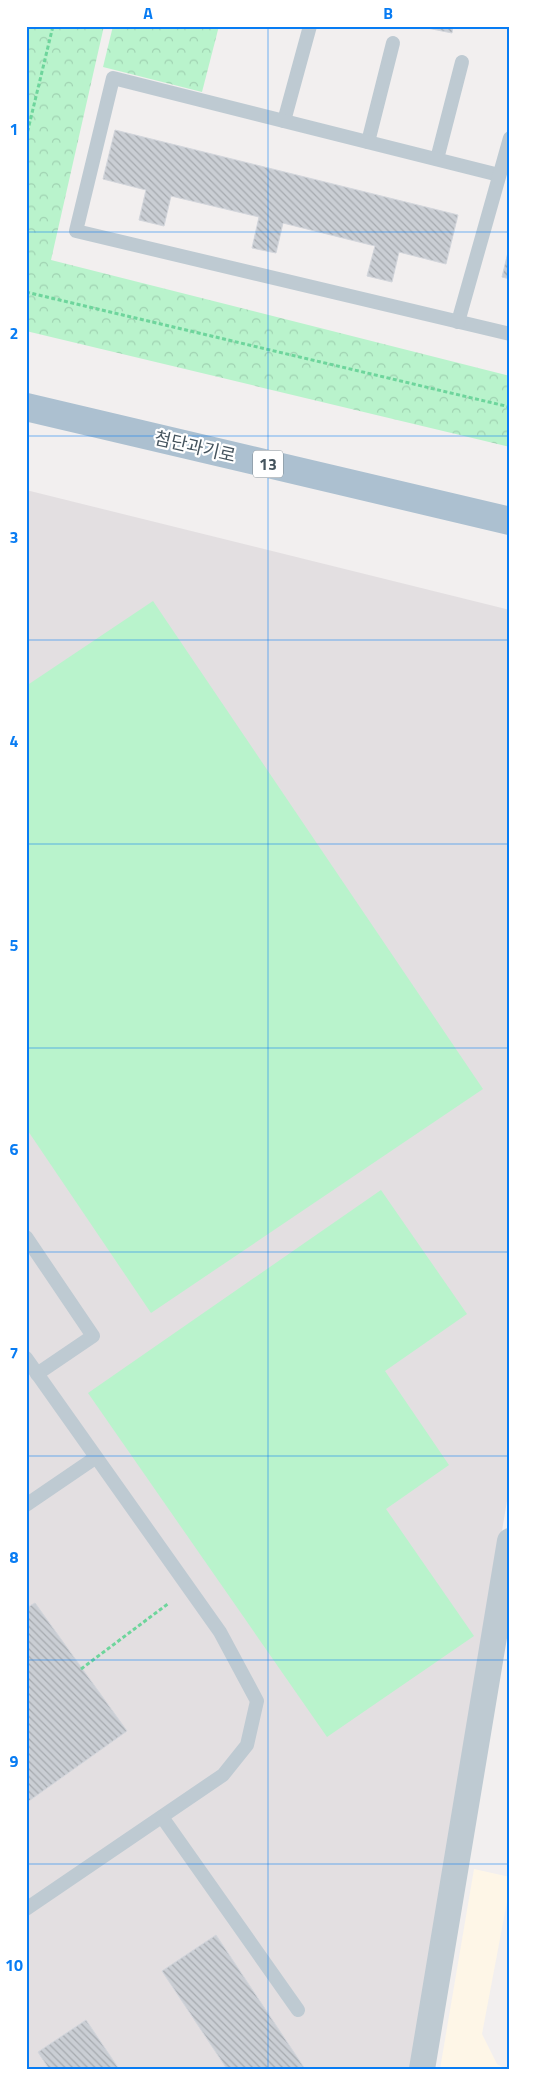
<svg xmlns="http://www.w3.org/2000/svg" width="536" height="2095" font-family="'Titillium Web','Noto Sans KR',sans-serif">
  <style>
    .commercial { fill: #fef6e7 }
    .education { fill: #e3dfe1 }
    .forest { fill: url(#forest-crowns) }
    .pitch { fill: #b9f3cc }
    .building { fill: url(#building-back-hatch); stroke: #d2d5db }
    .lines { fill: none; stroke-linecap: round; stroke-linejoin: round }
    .path { stroke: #6ed59c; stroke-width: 3; stroke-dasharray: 4 2.5; stroke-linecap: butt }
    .service { stroke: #becad2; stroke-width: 14 }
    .minor { stroke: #becad2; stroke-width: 26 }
    .primary { stroke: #acc0d0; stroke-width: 28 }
    .grid { fill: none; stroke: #087cf3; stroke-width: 1; stroke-opacity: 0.55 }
    .labels { text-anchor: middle; stroke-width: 4.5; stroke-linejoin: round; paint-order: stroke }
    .shield { fill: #fff; stroke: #7d878e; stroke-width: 1 }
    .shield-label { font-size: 16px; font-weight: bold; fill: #45545e }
    .street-label { font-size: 18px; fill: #45545e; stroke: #fff }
    .neatline { fill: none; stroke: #087cf3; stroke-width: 2 }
    .grid-label { font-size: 16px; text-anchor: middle; font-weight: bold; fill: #087cf3 }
  </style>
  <defs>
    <pattern id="forest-crowns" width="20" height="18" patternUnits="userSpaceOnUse" patternTransform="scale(1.25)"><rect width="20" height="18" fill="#b9f3cc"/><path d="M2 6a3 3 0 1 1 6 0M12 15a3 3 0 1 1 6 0" fill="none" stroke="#a0d2b2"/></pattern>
    <pattern id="building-back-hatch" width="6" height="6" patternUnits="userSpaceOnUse" patternTransform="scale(1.25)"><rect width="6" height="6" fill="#caced4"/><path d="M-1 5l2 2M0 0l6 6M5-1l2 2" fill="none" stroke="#a6aaaf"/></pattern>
  </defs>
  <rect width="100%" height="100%" fill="#f2efef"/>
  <path class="commercial" d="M 474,1869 L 510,1877 L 510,1886 L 482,2034 L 497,2064 L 506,2069 L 440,2069 Z"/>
  <path class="education" d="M 26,490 L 510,610 L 510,1483 L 412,2069 L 26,2069 Z"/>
  <g class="forest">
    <path d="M 26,26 L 104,26 L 51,260 L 510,376 L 510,447 L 26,331 Z"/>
    <path d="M 113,26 L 219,26 L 202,92 L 103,67 Z"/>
  </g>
  <g class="pitch">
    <path d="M 153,601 L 483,1089 L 151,1313 L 26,1128 L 26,686 Z"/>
    <path d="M 381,1190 L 467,1314 L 385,1371 L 449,1465 L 386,1509 L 474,1636 L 327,1737 L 88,1393 Z"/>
  </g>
  <g class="building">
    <path d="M 428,26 L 453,26 L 452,33 L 427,28 Z"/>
    <path d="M 115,130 L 458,215 L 446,264 L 399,252 L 392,282 L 367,276 L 375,246 L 283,223 L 276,253 L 252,248 L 259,217 L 171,196 L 164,226 L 139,220 L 146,190 L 103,179 Z"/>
    <path d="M 510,244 L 510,279 L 502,277 Z"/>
    <path d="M 35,1603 L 127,1731 L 26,1803 L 26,1608 Z"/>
    <path d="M 216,1935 L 305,2069 L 227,2069 L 162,1971 Z"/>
    <path d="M 86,2020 L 119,2069 L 49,2069 L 38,2052 Z"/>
  </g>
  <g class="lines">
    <g class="path">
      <path d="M 26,138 L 53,26"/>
      <path d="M 26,292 L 510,407"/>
      <path d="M 81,1669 L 169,1603"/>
    </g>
    <g class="service">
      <path d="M 284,121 L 310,26"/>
      <path d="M 368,142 L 393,43"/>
      <path d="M 437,159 L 462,62"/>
      <path d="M 499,175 L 113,78 L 76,231 L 510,334"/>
      <path d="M 458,322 L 510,138"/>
      <path d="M 26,1237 L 93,1336 L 37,1374"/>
      <path d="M 26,1358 L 220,1632 L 257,1701 L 247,1745 L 223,1775 L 26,1909"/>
      <path d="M 26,1505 L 95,1458"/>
      <path d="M 162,1817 L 298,2010"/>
    </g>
    <path class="minor" d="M 422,2069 L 510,1541"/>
    <path class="primary" d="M 26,407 L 510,521"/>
  </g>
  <path class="grid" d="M 268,26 L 268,2069M 26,232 L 510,232M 26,436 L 510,436M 26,640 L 510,640M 26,844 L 510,844M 26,1048 L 510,1048M 26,1252 L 510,1252M 26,1456 L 510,1456M 26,1660 L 510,1660M 26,1864 L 510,1864"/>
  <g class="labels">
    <rect class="shield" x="253" y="450.5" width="30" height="27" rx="4"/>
    <g class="shield-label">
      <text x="268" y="470">13</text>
    </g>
    <g class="street-label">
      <text transform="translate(195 447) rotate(13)" y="6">첨단과기로</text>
    </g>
  </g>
  <rect width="536" height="2095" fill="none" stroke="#ffffff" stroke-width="55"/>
  <rect x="28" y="28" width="480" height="2040" class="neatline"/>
  <g class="grid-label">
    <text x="148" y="19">A</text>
    <text x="388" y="19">B</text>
    <text x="14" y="135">1</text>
    <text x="14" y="339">2</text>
    <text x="14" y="543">3</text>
    <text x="14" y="747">4</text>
    <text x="14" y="951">5</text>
    <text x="14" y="1155">6</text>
    <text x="14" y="1359">7</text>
    <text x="14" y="1563">8</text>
    <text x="14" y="1767">9</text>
    <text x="14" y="1971">10</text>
  </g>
</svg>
